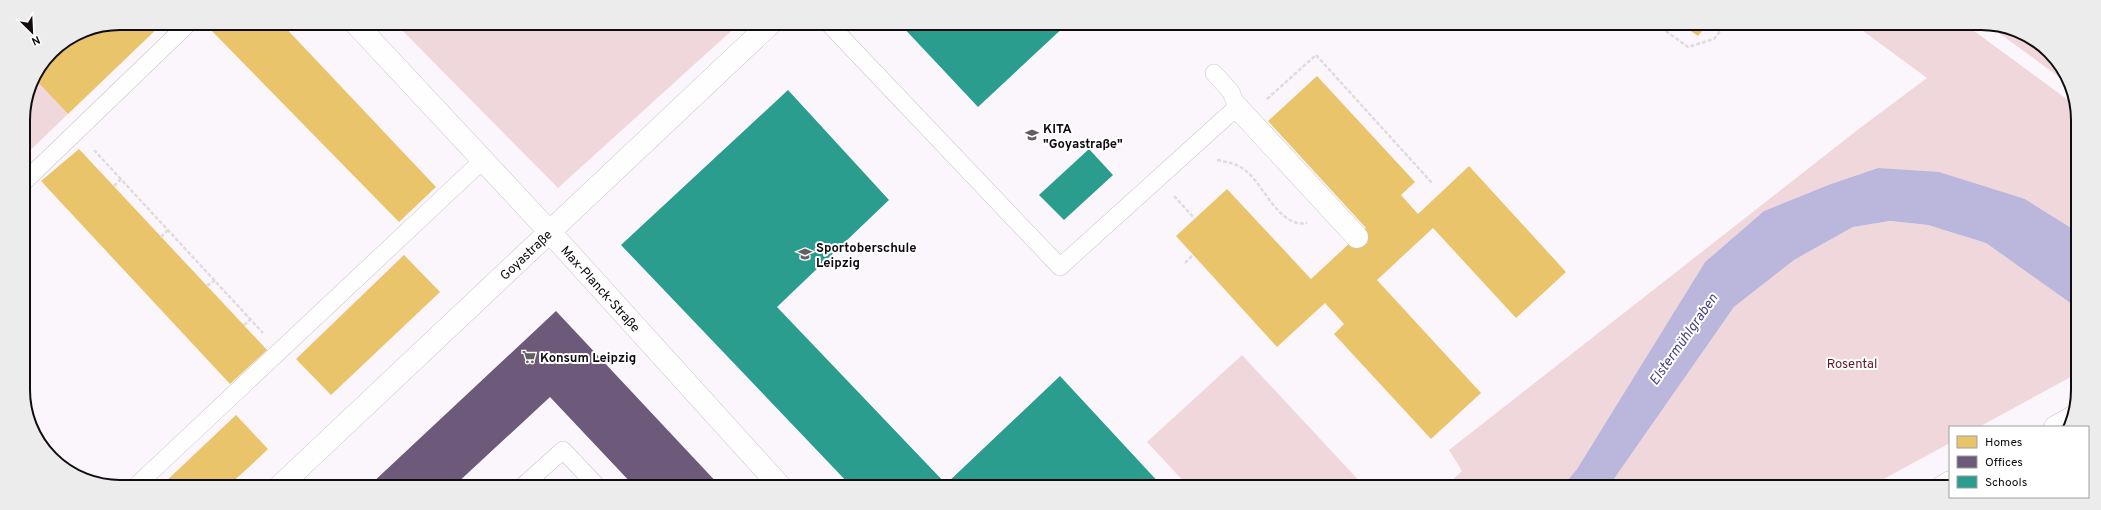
<svg xmlns="http://www.w3.org/2000/svg" width="2101" height="510" font-family="Overpass,sans-serif">
  <style>
    .green { fill: #f0d7db }
    .water { fill: #bbb6dc }
    .homes { fill: #e9c46a }
    .offices { fill: #6d597a }
    .schools { fill: #2a9d8f }
    .lines { fill: none; stroke-linecap: round; stroke-linejoin: round }
    .lane-casing { stroke: #cac6ca; stroke-width: 18 }
    .street-casing { stroke: #cac6ca; stroke-width: 23 }
    .secondary-casing { stroke: #cac6ca; stroke-width: 23 }
    .path { stroke: #dedcde; stroke-width: 2.5; stroke-dasharray: 4 2; stroke-linecap: butt }
    .lane { stroke: #fefefe; stroke-width: 17 }
    .street { stroke: #fefefe; stroke-width: 22 }
    .secondary { stroke: #fefefe; stroke-width: 22 }
    .labels { text-anchor: middle; stroke-width: 4; stroke-linejoin: round; paint-order: stroke }
    .poi-label { font-size: 13px; font-weight: bold; fill: #100c0f; stroke: #fff; text-anchor: start }
    .street-label { font-size: 13px; fill: #100c0f; stroke: #fff }
    .park-label { font-size: 13px; fill: #621826; stroke: #fff }
    .water-label { font-size: 14px; font-style: italic; fill: #4c4182; stroke: #fff }
    .rim { fill: none; stroke: #100c0f; stroke-width: 2 }
  </style>
  <rect width="100%" height="100%" fill="#fbf6fb"/>
  <g class="green">
    <path d="M 395,23 L 739,24 L 558,188 Z"/>
    <path d="M 1855,25 L 1966,25 L 2076,106 L 2076,231 L 2025,199 L 1878,168 L 1828,185 L 1764,211 L 1705,262 L 1577,469 L 1563,486 L 1446,486 L 1462,471 L 1449,450 L 1860,128 L 1927,78 Z"/>
    <path d="M 1988,25 L 2000,25 L 2031,42 L 2053,57 L 2066,82 Z"/>
    <path d="M 79,33 L 36,75 L 52,51 Z"/>
    <path d="M 34,78 L 68,114 L 23,157 C 23,133 20,98 34,78 Z"/>
    <path d="M 1890,221 L 1928,225 L 1986,243 L 2076,307 L 2076,374 L 1979,427 L 1950,427 L 1950,443 L 1869,487 L 1609,486 L 1734,307 L 1794,260 L 1853,227 Z"/>
    <path d="M 1242,355 L 1364,486 L 1188,486 L 1147,442 Z"/>
  </g>
  <path class="water" d="M 1878,168 L 1939,172 L 2025,199 L 2076,231 L 2076,307 L 1986,243 L 1928,225 L 1890,221 L 1853,227 L 1794,260 L 1734,307 L 1609,486 L 1563,486 L 1577,469 L 1705,262 L 1764,211 L 1828,185 Z"/>
  <g class="homes">
    <path d="M 120,23 L 163,23 L 68,114 L 34,78 L 83,30 Z"/>
    <path d="M 206,23 L 281,23 L 436,187 L 399,222 L 205,24 Z"/>
    <path d="M 1682,25 L 1707,25 L 1698,36 Z"/>
    <path d="M 1317,76 L 1415,182 L 1401,195 L 1418,214 L 1469,166 L 1566,272 L 1516,318 L 1433,228 L 1377,280 L 1481,393 L 1431,439 L 1334,334 L 1344,324 L 1325,303 L 1277,347 L 1176,236 L 1227,189 L 1311,279 L 1366,228 L 1268,121 Z"/>
    <path d="M 79,149 L 267,350 L 230,384 L 41,181 Z"/>
    <path d="M 404,255 L 440,292 L 331,395 L 296,359 Z"/>
    <path d="M 236,415 L 268,449 L 248,468 L 229,485 L 162,485 Z"/>
  </g>
  <path class="offices" d="M 556,311 L 720,486 L 634,486 L 550,397 L 455,485 L 370,485 Z"/>
  <g class="schools">
    <path d="M 900,24 L 1067,24 L 978,107 Z"/>
    <path d="M 788,90 L 889,200 L 777,307 L 946,484 L 1060,376 L 1162,486 L 851,486 L 621,245 Z"/>
    <path d="M 1089,149 L 1113,175 L 1064,220 L 1039,195 Z"/>
  </g>
  <g class="lines">
    <g class="lane-casing">
      <g id="lane">
        <path d="M 829,24 L 1060,267 L 1237,107 L 1231,92 L 1214,73"/>
        <path d="M 24,182 L 189,23"/>
        <path d="M 137,485 L 483,160"/>
        <path d="M 523,486 L 563,450 L 597,486"/>
      </g>
    </g>
    <g class="street-casing">
      <g id="street">
        <path id="s1" d="M 355,23 L 549,231 L 780,486"/>
        <path d="M 1237,107 L 1357,237"/>
        <path id="s2" d="M 281,485 L 770,24"/>
      </g>
    </g>
    <g class="secondary-casing">
      <g id="secondary">
        <path d="M 2055,427 L 2073,417"/>
        <path d="M 1942,487 L 1950,482"/>
      </g>
    </g>
    <g class="path">
      <path d="M 1656,24 L 1688,47 L 1714,39 L 1725,25"/>
      <path d="M 1267,99 L 1316,55 L 1432,183"/>
      <path d="M 94,150 L 263,333"/>
      <path d="M 1217,160 C 1228,162 1238,164 1246,171 C 1264,185 1279,228 1307,223"/>
      <path d="M 114,186 L 121,179"/>
      <path d="M 1174,196 L 1195,219"/>
      <path d="M 161,237 L 168,230"/>
      <path d="M 1185,263 L 1193,255"/>
      <path d="M 207,286 L 215,280"/>
      <path d="M 244,325 L 251,319"/>
    </g>
    <use href="#lane" class="lane"/>
    <use href="#street" class="street"/>
    <use href="#secondary" class="secondary"/>
  </g>
  <defs>
    <g id="school-bare" transform="scale(1.08)"><path d="M0-5L7-2L0 1L-7-2ZM-4 1L0 2.5L4 1V4Q0 6-4 4Z" fill="#625e62" stroke="#fff" stroke-width="2.5" paint-order="stroke"/></g>
    <g id="supermarket-bare" transform="scale(1.08)"><path d="M-6-5.5h2.5l.6 2H6L4.5 2H-2.5L-4.4-4H-6ZM-1.5 3.2a1.3 1.3 0 1 0 .1 0ZM3 3.2a1.3 1.3 0 1 0 .1 0Z" fill="#625e62" stroke="#fff" stroke-width="2.5" paint-order="stroke"/></g>
  </defs>
  <g fill-rule="evenodd">
    <use href="#school-bare" x="1032" y="135"/>
    <use href="#school-bare" x="805" y="254"/>
    <use href="#supermarket-bare" x="529" y="357"/>
  </g>
  <g class="labels">
    <g class="poi-label">
      <text x="1043" y="133">KITA<tspan x="1043" dy="15">"Goyastraße"</tspan></text>
      <text x="816" y="252">Sportoberschule<tspan x="816" dy="15">Leipzig</tspan></text>
      <text x="540" y="362">Konsum Leipzig</text>
    </g>
    <g class="street-label">
      <text dy="5" stroke="none"><textPath href="#s2" startOffset="336">Goyastraße</textPath></text>
      <text dy="5" stroke="none"><textPath href="#s1" startOffset="362">Max-Planck-Straße</textPath></text>
    </g>
    <g class="park-label">
      <text x="1852" y="368">Rosental</text>
    </g>
    <g class="water-label">
      <text transform="translate(1683 339) rotate(-55)" y="5">Elstermühlgraben</text>
    </g>
  </g>
  <path d="M0 0H2101V510H0ZM120 30H1981A90 90 0 0 1 2071 120V390A90 90 0 0 1 1981 480H120A90 90 0 0 1 30 390V120A90 90 0 0 1 120 30Z" fill="#ececec" fill-rule="evenodd"/>
  <path class="rim" d="M120 30H1981A90 90 0 0 1 2071 120V390A90 90 0 0 1 1981 480H120A90 90 0 0 1 30 390V120A90 90 0 0 1 120 30Z"/>
  <rect x="1949" y="426" width="140" height="72" fill="#ffffff" stroke="#9f9e9f"/>
  <rect x="1957" y="436" width="20" height="12" fill="#e9c46a" stroke="#9f9e9f"/>
  <text x="1985" y="446" font-size="12" fill="#100c0f">Homes</text>
  <rect x="1957" y="456" width="20" height="12" fill="#6d597a" stroke="#9f9e9f"/>
  <text x="1985" y="466" font-size="12" fill="#100c0f">Offices</text>
  <rect x="1957" y="476" width="20" height="12" fill="#2a9d8f" stroke="#9f9e9f"/>
  <text x="1985" y="486" font-size="12" fill="#100c0f">Schools</text>
  <g transform="translate(32 32) rotate(156)" stroke="#ffffff" stroke-width="3" paint-order="stroke">
  <path d="M0-3L7 15L0 10L-7 15Z" fill="#100c0f"/>
  <text y="-6" font-size="11" font-weight="bold" text-anchor="middle" fill="#100c0f">N</text>
  </g>
</svg>
